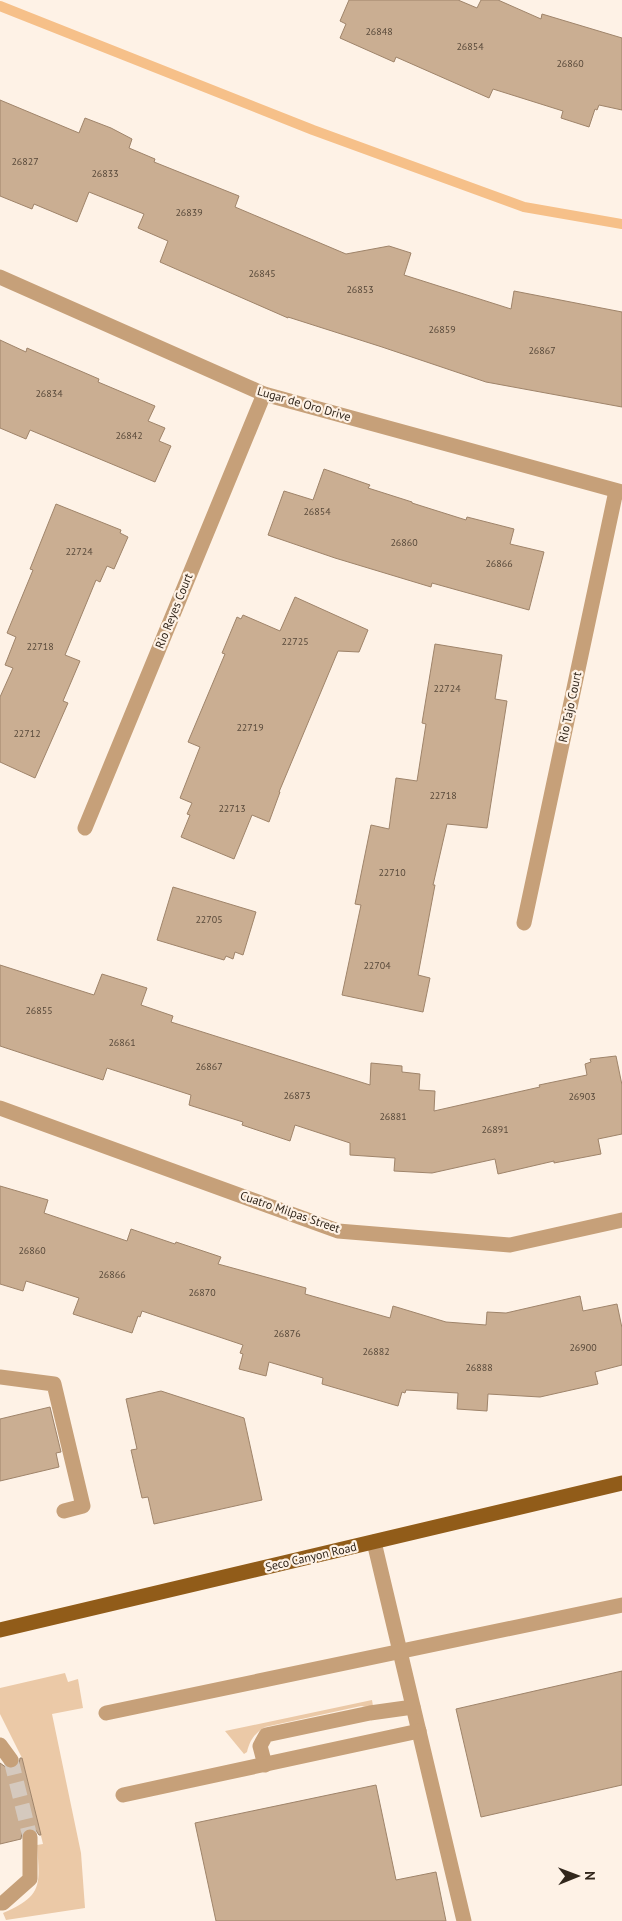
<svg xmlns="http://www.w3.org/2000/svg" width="622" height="1921" font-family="'PT Sans',sans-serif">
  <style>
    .green { fill: #ebc9a7 }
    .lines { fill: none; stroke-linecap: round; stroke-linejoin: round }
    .stream { stroke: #f6c089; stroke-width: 10 }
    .building { fill: #caae92; stroke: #9f846a }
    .minor-tunnel { stroke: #d5c9be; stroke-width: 15; stroke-dasharray: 15 8; stroke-linecap: butt }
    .minor { stroke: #c6a079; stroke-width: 15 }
    .major { stroke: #915c19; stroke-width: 15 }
    .labels { text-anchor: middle; stroke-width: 4.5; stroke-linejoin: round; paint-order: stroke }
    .number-label { font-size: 10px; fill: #58493a }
    .street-label { font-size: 12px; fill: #32271c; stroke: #fef2e6 }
  </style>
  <rect width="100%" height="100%" fill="#fef2e6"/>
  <g class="green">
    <path d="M 65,1673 L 68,1682 L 78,1679 L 83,1708 L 52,1714 L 81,1853 L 85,1908 L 6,1920 L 3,1913 C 43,1896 40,1885 37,1845 L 43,1844 L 22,1758 L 0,1714 L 0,1688 Z"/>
    <path d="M 372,1700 L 373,1706 L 367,1707 L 361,1706 L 265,1727 C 254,1734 250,1740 247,1752 L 244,1754 L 225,1731 Z"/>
  </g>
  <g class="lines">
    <path class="stream" d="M 0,6 L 313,130 L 524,207 L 622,224"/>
  </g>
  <g class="building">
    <path d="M 349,0 L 458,0 L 477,8 L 481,0 L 498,0 L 541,19 L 542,14 L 622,38 L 622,110 L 599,105 L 597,110 L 595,109 L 589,127 L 561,118 L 563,111 L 493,89 L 489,98 L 396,57 L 394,62 L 340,38 L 346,24 L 340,21 Z"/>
    <path d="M 0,100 L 79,133 L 85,118 L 111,128 L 132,139 L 129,148 L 155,159 L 154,162 L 239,196 L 235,207 L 346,254 L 389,246 L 411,253 L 404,275 L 511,309 L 514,291 L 622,312 L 622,407 L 486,382 L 382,347 L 288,317 L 288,318 L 160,262 L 168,241 L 138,228 L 144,214 L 89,192 L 77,222 L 34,204 L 32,209 L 0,196 Z"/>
    <path d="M 0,340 L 26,352 L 27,348 L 99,379 L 98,382 L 155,406 L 148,421 L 165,428 L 159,441 L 171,446 L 155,482 L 30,430 L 26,439 L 0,428 Z"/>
    <path d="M 324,469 L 370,485 L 368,488 L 412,502 L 412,503 L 466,520 L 467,517 L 514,529 L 510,544 L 544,552 L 529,610 L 432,583 L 431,587 L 335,558 L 268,535 L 284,491 L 313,500 Z"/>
    <path d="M 56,504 L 121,530 L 120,533 L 128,537 L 114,569 L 107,566 L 100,582 L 96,580 L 65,655 L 80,661 L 63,701 L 68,703 L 35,778 L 0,762 L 0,697 L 13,668 L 5,665 L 16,637 L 7,633 L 33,570 L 30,569 Z"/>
    <path d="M 295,597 L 368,630 L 359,652 L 338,651 L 279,792 L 280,792 L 269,822 L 252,815 L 234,859 L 181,837 L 190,815 L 187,814 L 192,803 L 180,798 L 200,747 L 188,742 L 225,654 L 222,653 L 237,617 L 241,619 L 243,615 L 280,631 Z"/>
    <path d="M 435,644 L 502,655 L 495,699 L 507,701 L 487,828 L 447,824 L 433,885 L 435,885 L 418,975 L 430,978 L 423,1012 L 342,995 L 361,905 L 355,904 L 371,825 L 389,829 L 396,778 L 417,781 L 426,724 L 422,723 Z"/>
    <path d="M 173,887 L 256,912 L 243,955 L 235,952 L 233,959 L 226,956 L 224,960 L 157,940 Z"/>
    <path d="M 0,965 L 94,995 L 102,974 L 147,988 L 141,1005 L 173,1016 L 171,1022 L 370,1085 L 371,1063 L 402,1066 L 402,1072 L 420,1074 L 419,1090 L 435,1091 L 434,1111 L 540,1087 L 539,1085 L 587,1075 L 585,1064 L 591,1062 L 590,1059 L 616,1056 L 622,1085 L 622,1134 L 598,1139 L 601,1154 L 554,1163 L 554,1161 L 498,1174 L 495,1159 L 432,1173 L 394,1171 L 395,1158 L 350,1155 L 350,1143 L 295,1125 L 290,1141 L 242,1125 L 243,1122 L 189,1105 L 191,1095 L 107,1068 L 103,1080 L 0,1046 Z"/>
    <path d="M 0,1186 L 48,1200 L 44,1213 L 127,1241 L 131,1229 L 175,1244 L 176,1242 L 221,1257 L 218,1264 L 306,1288 L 305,1294 L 390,1318 L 393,1306 L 446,1322 L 486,1325 L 487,1312 L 506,1313 L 580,1296 L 583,1311 L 617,1304 L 622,1328 L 622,1365 L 595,1372 L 598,1384 L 540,1397 L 488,1394 L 487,1411 L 457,1409 L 458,1393 L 406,1390 L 405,1393 L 402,1392 L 398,1406 L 322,1384 L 323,1378 L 269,1362 L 266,1376 L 239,1369 L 243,1354 L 240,1353 L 243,1345 L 142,1311 L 140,1317 L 138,1316 L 132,1333 L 73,1314 L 79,1298 L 26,1281 L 23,1291 L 0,1284 Z"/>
    <path d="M 161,1391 L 244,1418 L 262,1500 L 154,1524 L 148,1497 L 142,1498 L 131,1450 L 137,1449 L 126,1399 Z"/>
    <path d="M 50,1407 L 61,1452 L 56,1453 L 59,1467 L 0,1481 L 0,1419 Z"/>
    <path d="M 622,1671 L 622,1785 L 481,1817 L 456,1709 Z"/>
    <path d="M 20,1758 L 22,1758 L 41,1835 L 39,1835 L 35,1829 L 30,1828 L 22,1832 L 21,1839 L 0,1844 L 0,1763 L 7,1768 L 12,1769 L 19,1764 Z"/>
    <path d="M 376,1785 L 396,1880 L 436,1872 L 446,1921 L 216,1921 L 195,1823 Z"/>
  </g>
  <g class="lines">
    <path class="minor-tunnel" d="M 11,1760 L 30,1837"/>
    <g class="minor">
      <path d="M 0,277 L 264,394 L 622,492"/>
      <path d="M 85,828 L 264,394"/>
      <path d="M 524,923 L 616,491"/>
      <path d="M 0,1108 L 338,1231 L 510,1245 L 622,1220"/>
      <path d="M 0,1377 L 54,1384 L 83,1506 L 64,1511"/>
      <path d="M 374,1542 L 464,1921"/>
      <path d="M 106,1713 L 622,1605"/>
      <path d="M 0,1745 L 11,1760"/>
      <path d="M 265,1765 L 260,1746 L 266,1735 L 370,1713 L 413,1707"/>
      <path d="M 123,1795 L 419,1731"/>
      <path d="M 0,1903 L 3,1903 L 30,1879 L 30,1837"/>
    </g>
    <path class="major" d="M 0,1630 L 622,1483"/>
  </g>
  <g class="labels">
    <g class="number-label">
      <text x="379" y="35">26848</text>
      <text x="470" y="50">26854</text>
      <text x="570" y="67">26860</text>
      <text x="25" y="165">26827</text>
      <text x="105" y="177">26833</text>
      <text x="189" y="216">26839</text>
      <text x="262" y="277">26845</text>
      <text x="360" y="293">26853</text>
      <text x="442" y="333">26859</text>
      <text x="542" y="354">26867</text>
      <text x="49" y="397">26834</text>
      <text x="129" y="439">26842</text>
      <text x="317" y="515">26854</text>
      <text x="404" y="546">26860</text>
      <text x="79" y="555">22724</text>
      <text x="499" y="567">26866</text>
      <text x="295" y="645">22725</text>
      <text x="40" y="650">22718</text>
      <text x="447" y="692">22724</text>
      <text x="250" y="731">22719</text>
      <text x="27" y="737">22712</text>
      <text x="443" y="799">22718</text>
      <text x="232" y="812">22713</text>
      <text x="392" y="876">22710</text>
      <text x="209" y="923">22705</text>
      <text x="377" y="969">22704</text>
      <text x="39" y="1014">26855</text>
      <text x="122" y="1046">26861</text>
      <text x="209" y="1070">26867</text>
      <text x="297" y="1099">26873</text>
      <text x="582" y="1100">26903</text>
      <text x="393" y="1120">26881</text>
      <text x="495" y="1133">26891</text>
      <text x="32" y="1254">26860</text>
      <text x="112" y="1278">26866</text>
      <text x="202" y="1296">26870</text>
      <text x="287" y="1337">26876</text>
      <text x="583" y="1351">26900</text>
      <text x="376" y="1355">26882</text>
      <text x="479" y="1371">26888</text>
    </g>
    <g class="street-label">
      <text transform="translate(304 404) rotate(16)" y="4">Lugar de Oro Drive</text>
      <text transform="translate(174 611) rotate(-68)" y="4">Rio Reyes Court</text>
      <text transform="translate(570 707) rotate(-78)" y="4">Rio Tajo Court</text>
      <text transform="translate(290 1212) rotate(19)" y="4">Cuatro Milpas Street</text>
      <text transform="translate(311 1557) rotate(-13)" y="4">Seco Canyon Road</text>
    </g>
  </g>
  <g transform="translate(577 1876) rotate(89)" stroke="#fef2e6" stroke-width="4" paint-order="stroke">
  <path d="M0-4L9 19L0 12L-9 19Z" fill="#32271c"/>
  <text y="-8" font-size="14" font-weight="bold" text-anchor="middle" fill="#32271c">N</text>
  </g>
</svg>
